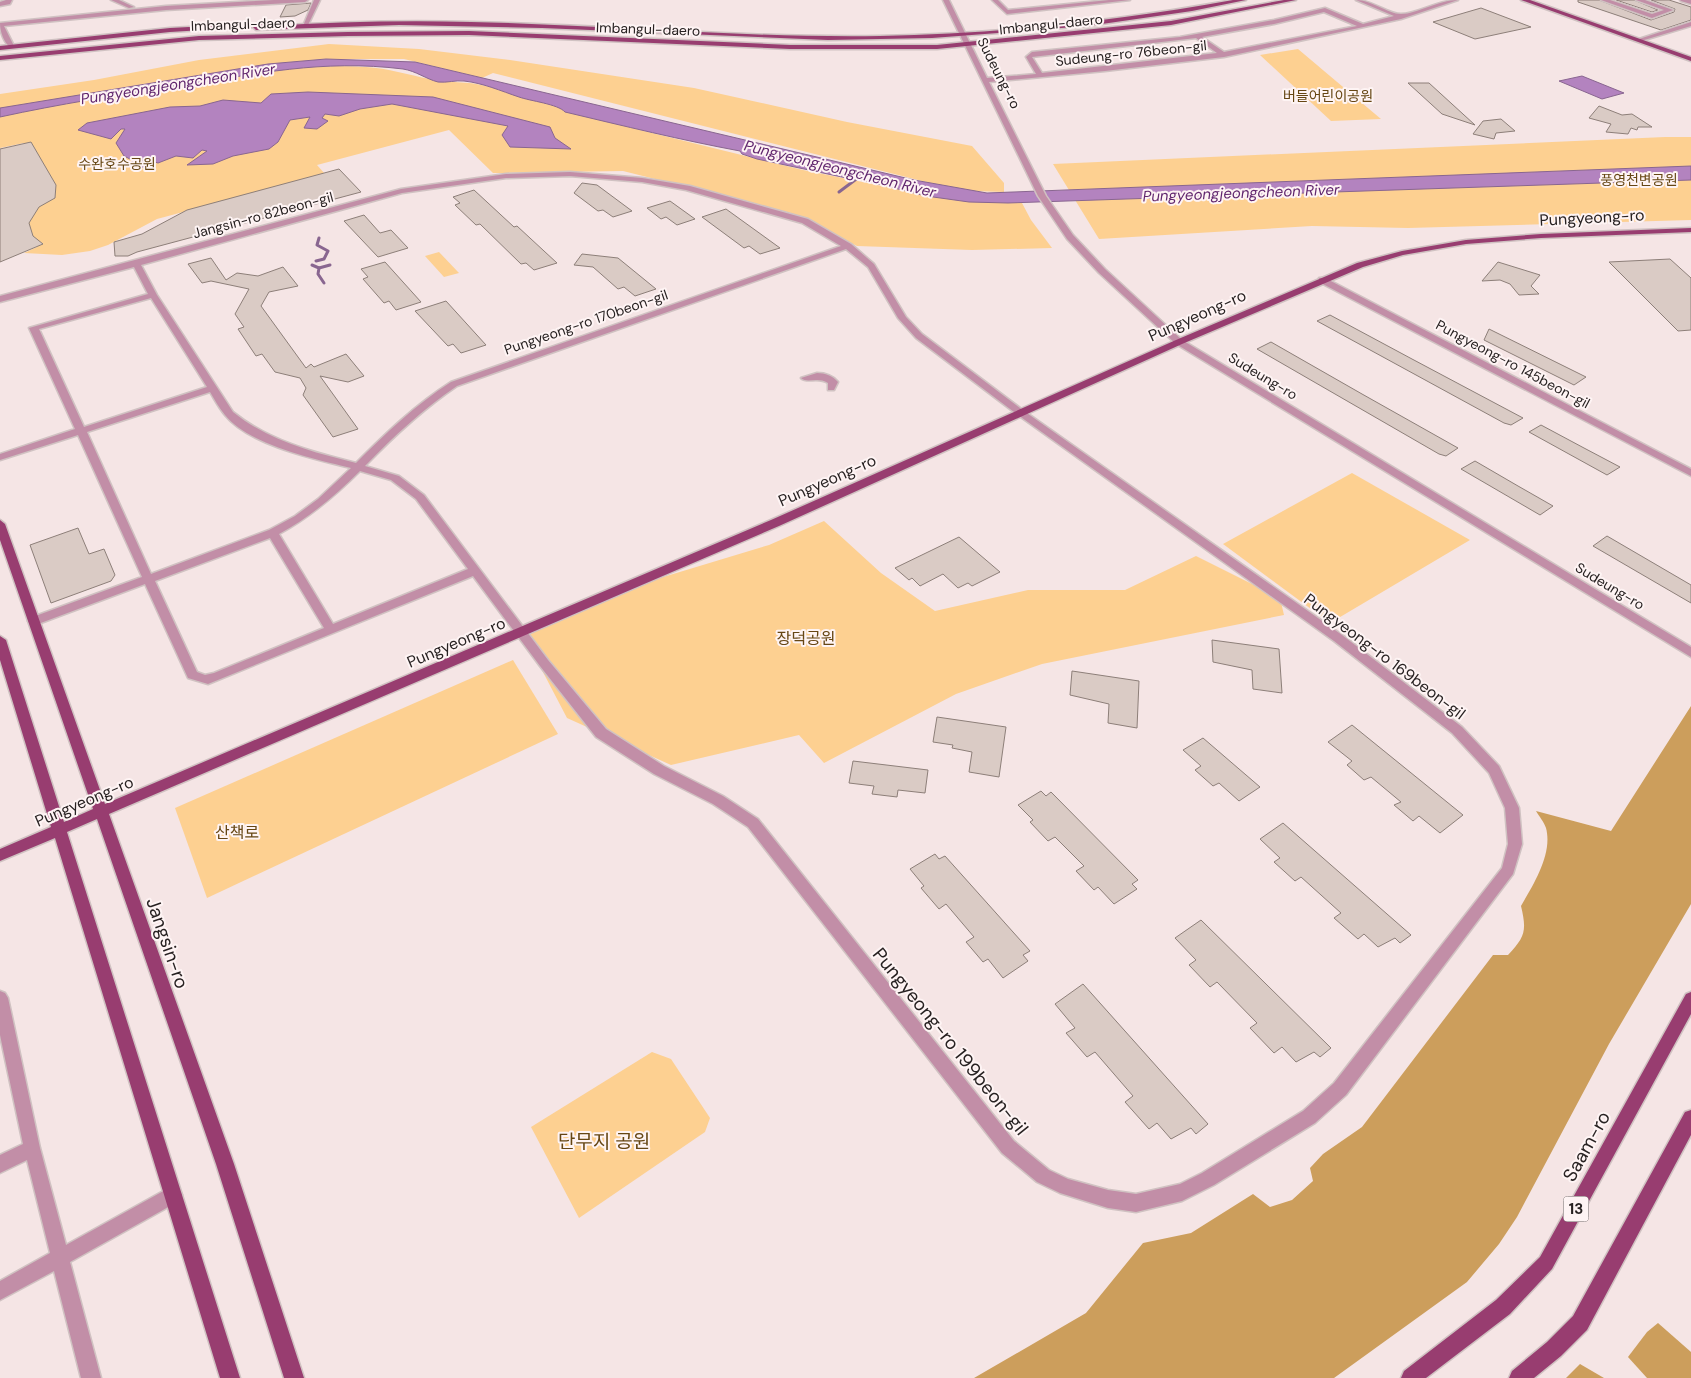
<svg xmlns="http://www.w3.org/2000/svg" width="1691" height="1378" font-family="'DM Sans','Noto Sans KR',sans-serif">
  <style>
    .green { fill: #fdd091 }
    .forest { fill: #cc9e5c }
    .water { fill: #b383bf; stroke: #896690 }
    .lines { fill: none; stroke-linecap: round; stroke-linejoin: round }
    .stream { stroke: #896690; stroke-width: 3 }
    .building { fill: #dacbc5; stroke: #8d7f79 }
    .minor-casing { stroke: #d0c2c2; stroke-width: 3 }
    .major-casing { stroke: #d0c2c2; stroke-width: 3 }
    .minor { fill: #c28ea7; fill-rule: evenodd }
    .major { fill: #983d70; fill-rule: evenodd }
    .labels { text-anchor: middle; stroke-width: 4; stroke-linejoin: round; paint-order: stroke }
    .far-street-label { font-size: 14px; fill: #282222; stroke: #fef4f4 }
    .far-park-label { font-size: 14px; fill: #664613; stroke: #fef4f4 }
    .far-water-label { font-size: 15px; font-style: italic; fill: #61266e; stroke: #fef4f4 }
    .shield { fill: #fef4f4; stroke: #686161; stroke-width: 1 }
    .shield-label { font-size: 15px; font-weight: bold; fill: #282222 }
    .street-label { font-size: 16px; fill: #282222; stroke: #fef4f4 }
    .park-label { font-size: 16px; fill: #664613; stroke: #fef4f4 }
    .near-street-label { font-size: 19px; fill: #282222; stroke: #fef4f4 }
    .near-park-label { font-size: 19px; fill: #664613; stroke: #fef4f4 }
  </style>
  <rect width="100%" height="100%" fill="#f5e5e5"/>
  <g class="green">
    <path d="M 329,44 L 419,49 L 510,60 L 694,88 L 847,122 L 972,146 L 1004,183 L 1004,192 L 974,191 L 930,183 L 493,73 L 482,78 L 404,59 L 326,59 L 268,64 L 108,90 L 102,97 L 127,95 C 205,81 286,61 366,67 C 388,68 408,75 430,79 C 448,83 467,81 486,86 L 640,130 L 803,170 L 917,193 L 1022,203 L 1031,220 L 1052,248 L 972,250 L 857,246 L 791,213 L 623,171 L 493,173 L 449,130 L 317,165 L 325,174 L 157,219 L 108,245 L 90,251 L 62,255 L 24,253 L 37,247 L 26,243 L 20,237 L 50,184 L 24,143 L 0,148 L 0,94 L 94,80 L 199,60 Z"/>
    <path d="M 1298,49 L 1381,119 L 1331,121 L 1260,55 Z"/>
    <path d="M 1665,137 L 1691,137 L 1691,220 L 1408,228 L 1312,226 L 1099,239 L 1053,164 Z"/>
    <path d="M 439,252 L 459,273 L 444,277 L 425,256 Z"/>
    <path d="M 1352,473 L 1470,540 L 1330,623 L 1223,544 Z"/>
    <path d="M 824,521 L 881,573 L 935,611 L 1028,590 L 1125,590 L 1196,556 L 1280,598 L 1284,615 L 1042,664 L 956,694 L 824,763 L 799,735 L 671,765 L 567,718 L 522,632 L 650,581 L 769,545 Z"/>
    <path d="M 513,660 L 558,734 L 207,898 L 175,808 Z"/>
    <path d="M 652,1052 L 671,1059 L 710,1118 L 705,1132 L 579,1218 L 531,1127 Z"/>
  </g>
  <g class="forest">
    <path d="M 1691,706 L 1691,904 L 1609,1044 L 1517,1217 L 1499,1244 L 1467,1282 L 1334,1378 L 974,1378 L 1086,1313 L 1143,1243 L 1191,1233 L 1253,1194 L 1270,1207 L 1292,1200 L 1313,1181 L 1310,1168 L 1323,1154 L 1362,1127 L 1493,955 L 1508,955 C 1525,937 1527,931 1521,906 C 1533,885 1553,854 1546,828 C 1544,822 1539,816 1536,811 L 1611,831 Z"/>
    <path d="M 1658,1323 L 1691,1352 L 1691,1378 L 1647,1378 L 1628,1357 L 1647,1332 Z"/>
    <path d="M 1580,1364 L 1604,1378 L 1566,1378 Z"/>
  </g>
  <g class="water">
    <path d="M 326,59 L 415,62 L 914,180 L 987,193 L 1691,166 L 1691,180 L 1008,203 L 969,202 L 926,196 L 858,179 L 856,180 L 757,159 L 742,154 L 740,151 C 681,140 624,126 565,112 C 558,104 530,101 519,97 C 501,91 483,83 464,81 C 456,80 447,83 438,82 C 426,79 416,71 403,69 C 322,59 257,74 178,86 C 117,95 60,104 0,117 L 0,108 L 268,64 Z"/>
    <path d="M 1582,76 L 1624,93 L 1602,99 L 1559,81 Z"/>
    <path d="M 308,92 L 433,97 L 550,127 L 555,138 L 571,149 L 510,147 L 502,135 L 508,126 L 392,104 L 360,109 L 339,116 L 325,114 L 322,118 L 328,121 L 317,129 L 304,128 L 310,117 L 290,120 L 278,142 L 269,149 L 233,156 L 213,164 L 187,165 L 207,151 L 202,150 L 193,158 L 176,156 L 158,163 L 145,159 L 142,161 L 147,163 L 144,164 L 146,165 L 142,168 L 130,163 L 134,161 L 124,156 L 116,143 L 125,129 L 121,129 L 111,139 L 78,130 L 87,123 L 170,107 L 200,106 L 223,100 L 261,103 L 271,94 Z"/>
  </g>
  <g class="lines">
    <g class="stream">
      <path d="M 839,192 L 859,177"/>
      <path d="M 316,261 L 324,259 L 328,251 L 317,245 L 319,238"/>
      <path d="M 312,265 L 319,268 L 318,274 L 324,283"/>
      <path d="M 319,268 L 330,265"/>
    </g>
  </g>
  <g class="building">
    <path d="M 1578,0 L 1599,0 L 1651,20 L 1674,12 L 1675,9 L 1651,0 L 1669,0 L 1691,7 L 1691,20 L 1661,30 L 1578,2 Z"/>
    <path d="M 1616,0 L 1634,0 L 1658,10 L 1652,12 Z"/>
    <path d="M 311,3 L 308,10 L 295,16 L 280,17 L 286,5 Z"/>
    <path d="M 1481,8 L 1531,27 L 1475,39 L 1433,22 Z"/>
    <path d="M 1408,83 L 1429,83 L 1475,125 L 1442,114 Z"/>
    <path d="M 1599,106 L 1622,115 L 1632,114 L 1652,127 L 1638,127 L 1637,130 L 1631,128 L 1628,134 L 1606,132 L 1611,124 L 1589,118 Z"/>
    <path d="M 1501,119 L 1515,131 L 1496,133 L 1494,139 L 1473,134 L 1483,121 Z"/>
    <path d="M 31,142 L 56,185 L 55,198 L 39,207 L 29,223 L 33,236 L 43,244 L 0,262 L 0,149 Z"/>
    <path d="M 339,169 L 361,192 L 137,252 L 128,256 L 115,256 L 114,242 L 142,234 L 187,210 Z"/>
    <path d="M 582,183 L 597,185 L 632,211 L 613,217 L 603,210 L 598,211 L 574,193 Z"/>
    <path d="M 474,190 L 514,227 L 517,226 L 557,263 L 534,270 L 526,263 L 521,264 L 480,224 L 476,225 L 455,205 L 460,203 L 453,197 Z"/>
    <path d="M 670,201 L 695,219 L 677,225 L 666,217 L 661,219 L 647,208 Z"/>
    <path d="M 726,209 L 780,248 L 760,254 L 749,246 L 744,248 L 702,217 Z"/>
    <path d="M 364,215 L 380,233 L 391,230 L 408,248 L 378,257 L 344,221 Z"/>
    <path d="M 582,254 L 618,258 L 656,289 L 635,296 L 624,287 L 618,289 L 593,267 L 574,265 Z"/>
    <path d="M 211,258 L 226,280 L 237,273 L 258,276 L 283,267 L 298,286 L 269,292 L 261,306 L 306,368 L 311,364 L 314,367 L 346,354 L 364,376 L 348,382 L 320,376 L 358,429 L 333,437 L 303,395 L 306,388 L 300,378 L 275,372 L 262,354 L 256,356 L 238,329 L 244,327 L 235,314 L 249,289 L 211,281 L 202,283 L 188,264 Z"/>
    <path d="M 1670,259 L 1691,278 L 1691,330 L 1678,331 L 1609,262 Z"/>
    <path d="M 385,262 L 421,302 L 396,310 L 389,301 L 384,303 L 363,279 L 368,277 L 361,269 Z"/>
    <path d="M 1498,262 L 1540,275 L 1531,286 L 1539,294 L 1519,295 L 1510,284 L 1500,280 L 1482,281 Z"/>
    <path d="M 446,301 L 486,345 L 461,353 L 453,344 L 448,346 L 415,311 Z"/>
    <path d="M 1330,315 L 1412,359 L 1523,418 L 1511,425 L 1504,423 L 1317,321 Z"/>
    <path d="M 1489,329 L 1586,377 L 1574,385 L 1484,340 Z"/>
    <path d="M 1271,342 L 1362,394 L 1458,448 L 1446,456 L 1439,454 L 1257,349 Z"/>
    <path d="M 1541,425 L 1584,448 L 1620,467 L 1607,475 L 1529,432 Z"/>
    <path d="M 1475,461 L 1518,486 L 1553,506 L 1540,515 L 1461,469 Z"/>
    <path d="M 78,528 L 89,554 L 104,549 L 115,575 L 111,581 L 51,603 L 30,545 Z"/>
    <path d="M 1607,536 L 1691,585 L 1691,603 L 1593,546 Z"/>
    <path d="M 959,537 L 1000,572 L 972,586 L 968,583 L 958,588 L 943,574 L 920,586 L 912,578 L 909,580 L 895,568 Z"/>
    <path d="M 1212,640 L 1279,649 L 1282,693 L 1253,689 L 1252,670 L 1213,662 Z"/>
    <path d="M 1072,671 L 1139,681 L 1137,728 L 1108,723 L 1109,704 L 1070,695 Z"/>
    <path d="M 937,717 L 1006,727 L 999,777 L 969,772 L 972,752 L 952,748 L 953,745 L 933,742 Z"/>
    <path d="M 1352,725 L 1463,815 L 1440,833 L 1419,816 L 1413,821 L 1394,805 L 1401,802 L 1371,777 L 1364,780 L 1347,765 L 1352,761 L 1328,742 Z"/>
    <path d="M 1203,738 L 1260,787 L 1239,801 L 1219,783 L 1213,786 L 1195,770 L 1201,766 L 1183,750 Z"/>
    <path d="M 853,761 L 928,770 L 925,793 L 898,790 L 897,797 L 872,794 L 874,786 L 849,783 Z"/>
    <path d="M 1041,791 L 1046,796 L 1051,792 L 1138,880 L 1132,884 L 1137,889 L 1114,904 L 1098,887 L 1094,890 L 1076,871 L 1084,866 L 1055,837 L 1048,841 L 1030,822 L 1033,820 L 1018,805 Z"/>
    <path d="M 1283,823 L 1411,935 L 1400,943 L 1395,938 L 1378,947 L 1364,934 L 1358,939 L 1334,918 L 1341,913 L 1301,877 L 1295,881 L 1274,862 L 1280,858 L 1260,839 Z"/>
    <path d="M 935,854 L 939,859 L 945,856 L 1030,951 L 1023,955 L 1028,961 L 1003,978 L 988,959 L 983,962 L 966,942 L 974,937 L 946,904 L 939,909 L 921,888 L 924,886 L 910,869 Z"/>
    <path d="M 1201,920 L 1331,1048 L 1320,1057 L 1314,1052 L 1296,1062 L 1282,1047 L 1274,1053 L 1250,1028 L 1257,1023 L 1217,982 L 1210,987 L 1189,965 L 1196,960 L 1175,938 Z"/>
    <path d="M 1083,984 L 1208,1124 L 1196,1134 L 1191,1128 L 1171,1139 L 1157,1123 L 1149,1129 L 1125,1102 L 1133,1096 L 1095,1052 L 1087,1057 L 1066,1033 L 1075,1028 L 1055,1004 Z"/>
  </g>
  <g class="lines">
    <g class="minor-casing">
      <g id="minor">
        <path d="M 6,0 L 12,0 L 10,4 L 0,6 L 0,2 Z"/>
        <path d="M 111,0 L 119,0 L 134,7 L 129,8 Z"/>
        <path d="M 274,0 L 308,0 L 305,2 L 166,10 L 4,26 L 14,46 L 11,48 C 4,43 0,32 0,23 L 166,6 Z"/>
        <path d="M 314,0 L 320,0 L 308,25 L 303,26 Z"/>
        <path d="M 943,0 L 949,0 L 987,78 L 1036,74 L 1026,57 L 1032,52 L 1180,37 L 1274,20 L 1325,8 L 1363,24 L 1394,16 L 1356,0 C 1372,0 1388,14 1401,14 C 1417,14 1438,0 1458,0 L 1401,19 L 1224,57 L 1105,71 L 989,82 L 1046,196 L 1073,235 L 1105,269 L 1182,340 L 1691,647 L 1691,657 L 1176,344 L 1099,273 L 1067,239 L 1038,196 ZM 1324,12 L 1357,26 L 1224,52 L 1202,37 L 1274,24 ZM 1196,38 L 1217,53 L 1042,73 L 1032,57 Z"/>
        <path d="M 992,0 L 998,0 L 1008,10 L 1109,0 L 1130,0 L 1007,14 Z"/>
        <path d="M 1601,0 L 1610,0 L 1652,14 L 1664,10 L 1636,0 L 1645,0 L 1673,10 L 1652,18 Z"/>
        <path d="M 1680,0 L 1691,0 L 1691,4 L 1681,1 Z"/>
        <path d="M 1691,22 L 1691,26 L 1641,41 L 1636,40 Z"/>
        <path d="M 570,172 L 642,178 L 690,186 L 808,219 L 851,244 L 874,264 L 906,317 L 922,334 L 1024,411 L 1342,635 L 1462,727 L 1499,766 L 1519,808 L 1522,844 L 1513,874 L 1346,1095 L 1315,1123 L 1214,1185 L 1182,1201 L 1136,1212 L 1108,1208 L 1060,1193 L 1037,1182 L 1002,1153 L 748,827 L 713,804 L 654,774 L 596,737 L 540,666 L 473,576 L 208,684 L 188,678 L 145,584 L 38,624 L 30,624 L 28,621 L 30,618 L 142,577 L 78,435 L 0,460 L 0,454 L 75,429 L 29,328 L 148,294 L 134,267 L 0,302 L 0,296 L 401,189 L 506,174 ZM 570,176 L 642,182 L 686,190 L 802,223 L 841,246 L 451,382 C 415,405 386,433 356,463 C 312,452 269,441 233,412 L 157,295 L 141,265 L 402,193 L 506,178 ZM 846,249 L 868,267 L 898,318 L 916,338 L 1018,415 L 1334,641 L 1452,733 L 1489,773 L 1505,808 L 1508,844 L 1502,868 L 1334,1083 L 1303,1111 L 1202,1173 L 1180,1184 L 1136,1194 L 1108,1190 L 1068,1179 L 1049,1170 L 1014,1141 L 758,819 L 723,796 L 664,766 L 606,729 L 548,660 L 424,495 L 399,476 L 365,466 C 394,436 423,409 457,386 ZM 151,298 L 207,387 L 84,427 L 39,329 ZM 210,392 C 215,400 219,408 225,415 C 249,445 315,459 351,468 L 318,499 L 295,516 L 269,530 L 151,574 L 87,432 ZM 360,471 L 391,480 L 416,499 L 468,569 L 333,624 L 279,534 C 310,517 335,496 360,471 ZM 270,538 L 324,628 L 214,673 L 205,675 L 197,672 L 155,581 Z"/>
        <path d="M 1319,278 L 1325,278 L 1691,469 L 1691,476 L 1319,282 Z"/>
        <path d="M 817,373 C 825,373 833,376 838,382 L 834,390 L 828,390 L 828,383 C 817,376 808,384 801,378 Z"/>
        <path d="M 0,991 L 5,993 L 8,998 L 40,1148 L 66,1245 L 167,1189 L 173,1186 L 179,1189 L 182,1195 L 179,1201 L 70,1262 L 101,1378 L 81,1378 L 54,1271 L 0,1300 L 0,1281 L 50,1253 L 27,1160 L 0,1173 L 0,1155 L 23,1144 L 0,1035 Z"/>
      </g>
    </g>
    <g class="major-casing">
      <g id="major">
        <path d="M 1233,0 L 1246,0 L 1192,11 L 1088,26 L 932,38 L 828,40 L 542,28 L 399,25 L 256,30 L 253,27 L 170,32 L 0,50 L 0,46 L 170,28 L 264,23 L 267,26 C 335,22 403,20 471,22 C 607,25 744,38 880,36 C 999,34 1116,21 1233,0 Z"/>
        <path d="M 1284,0 L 1296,0 L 1171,25 L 937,49 L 790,49 L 469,35 L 348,36 L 199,40 L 0,60 L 0,56 L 199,36 L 348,32 L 469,31 L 790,45 L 937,45 L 1171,21 Z"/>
        <path d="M 1521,0 L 1530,0 L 1691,57 L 1691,61 Z"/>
        <path d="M 1691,228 L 1691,232 L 1541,238 L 1466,244 L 1403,255 L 1363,267 L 1182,344 L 779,526 L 109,814 L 234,1164 L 304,1378 L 284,1378 L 216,1164 L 97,819 L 67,832 L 240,1378 L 220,1378 L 55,838 L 0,861 L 0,849 L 51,827 L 0,660 L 0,636 L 6,640 L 64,822 L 93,809 L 0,540 L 0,520 L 5,524 L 105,804 L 771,520 L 1176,340 L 1357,263 L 1402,251 L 1466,240 L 1541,234 Z"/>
        <path d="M 1691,992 L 1691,1014 L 1552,1269 L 1510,1314 L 1426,1378 L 1401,1378 L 1404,1371 L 1496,1300 L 1540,1257 L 1686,994 Z"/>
        <path d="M 1691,1110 L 1691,1135 L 1587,1330 L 1561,1356 L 1534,1378 L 1509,1378 L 1512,1371 L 1547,1342 L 1573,1316 L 1685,1112 Z"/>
      </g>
    </g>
    <use href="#minor" class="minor"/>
    <use href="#major" class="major"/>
  </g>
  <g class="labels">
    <g class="far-street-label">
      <text transform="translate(243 24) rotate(-2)" y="5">Imbangul-daero</text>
      <text transform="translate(1051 24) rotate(-6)" y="5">Imbangul-daero</text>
      <text transform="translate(648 29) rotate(2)" y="5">Imbangul-daero</text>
      <text transform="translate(1131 53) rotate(-6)" y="5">Sudeung-ro 76beon-gil</text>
      <text transform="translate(999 73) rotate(63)" y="5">Sudeung-ro</text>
      <text transform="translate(263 215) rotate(-15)" y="5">Jangsin-ro 82beon-gil</text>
      <text transform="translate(586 322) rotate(-19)" y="5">Pungyeong-ro 170beon-gil</text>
      <text transform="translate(1513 364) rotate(28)" y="5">Pungyeong-ro 145beon-gil</text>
      <text transform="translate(1263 376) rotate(31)" y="5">Sudeung-ro</text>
      <text transform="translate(1610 586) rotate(31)" y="5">Sudeung-ro</text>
    </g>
    <g class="far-park-label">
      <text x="1328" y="101">버들어린이공원</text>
      <text x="117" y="169">수완호수공원</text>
      <text x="1639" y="185">풍영천변공원</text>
    </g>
    <g class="far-water-label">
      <text transform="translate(178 84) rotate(-9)" y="5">Pungyeongjeongcheon River</text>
      <text transform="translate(840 169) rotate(14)" y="5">Pungyeongjeongcheon River</text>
      <text transform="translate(1241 193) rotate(-2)" y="5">Pungyeongjeongcheon River</text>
    </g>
    <rect class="shield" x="1563.5" y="1196.5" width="25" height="25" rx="4"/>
    <g class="shield-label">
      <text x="1576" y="1214">13</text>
    </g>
    <g class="street-label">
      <text transform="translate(1592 217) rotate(-3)" y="6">Pungyeong-ro</text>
      <text transform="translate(1197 315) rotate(-24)" y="6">Pungyeong-ro</text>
      <text transform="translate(827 480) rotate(-24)" y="6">Pungyeong-ro</text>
      <text transform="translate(456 642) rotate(-23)" y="6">Pungyeong-ro</text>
      <text transform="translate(1385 656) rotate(37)" y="6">Pungyeong-ro 169beon-gil</text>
      <text transform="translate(84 801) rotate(-23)" y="6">Pungyeong-ro</text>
    </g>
    <g class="park-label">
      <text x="806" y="644">장덕공원</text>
      <text x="237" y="838">산책로</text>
    </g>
    <g class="near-street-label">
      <text transform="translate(168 943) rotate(71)" y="7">Jangsin-ro</text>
      <text transform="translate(951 1041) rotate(51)" y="7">Pungyeong-ro 199beon-gil</text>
      <text transform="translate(1586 1146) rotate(-61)" y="7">Saam-ro</text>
    </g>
    <g class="near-park-label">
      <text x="604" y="1148">단무지 공원</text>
    </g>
  </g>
</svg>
